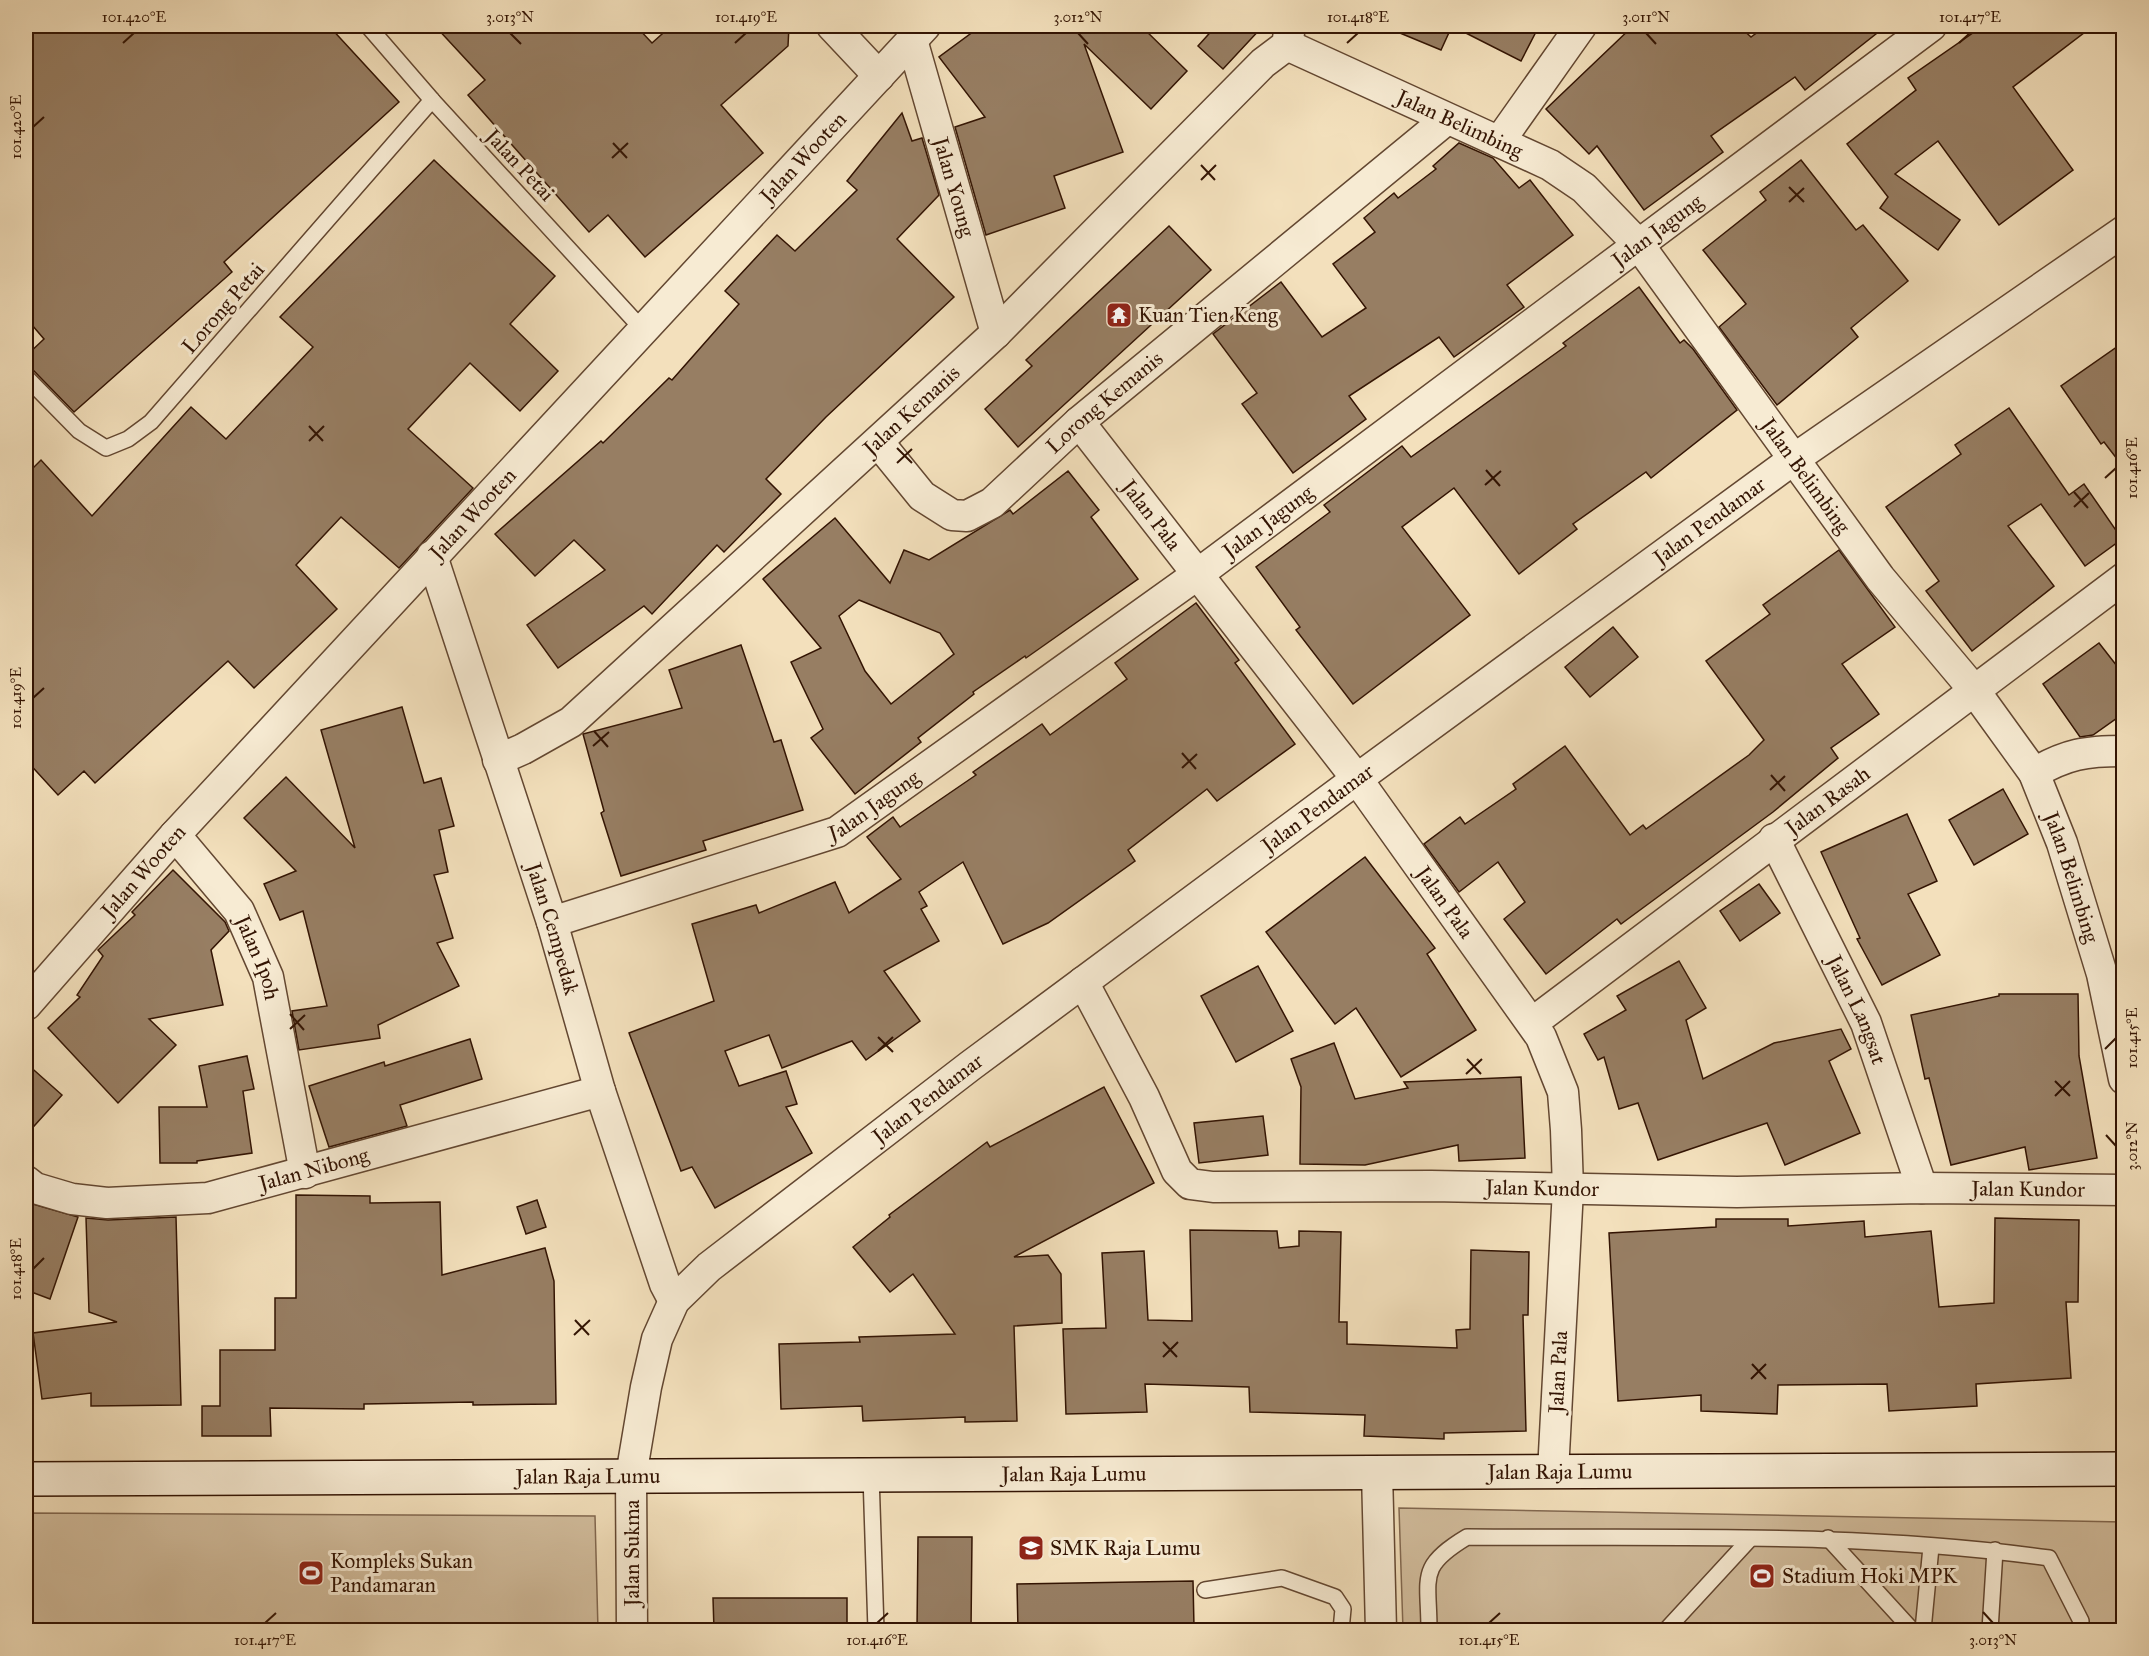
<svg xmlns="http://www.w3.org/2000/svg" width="2149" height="1656" font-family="'IM FELL Great Primer',serif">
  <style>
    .green { fill: #d2bd9d; stroke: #826850; stroke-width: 1.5 }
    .building { fill: #977e63; stroke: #331403; stroke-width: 1.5; fill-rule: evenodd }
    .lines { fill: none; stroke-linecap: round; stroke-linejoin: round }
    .lane-casing { stroke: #634731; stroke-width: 18 }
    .street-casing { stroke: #634731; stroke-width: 33 }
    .secondary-casing { stroke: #331403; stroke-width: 36 }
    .lane { stroke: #f7ebd3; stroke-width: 15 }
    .street { stroke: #f7ebd3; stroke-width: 30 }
    .secondary { stroke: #f7ebd3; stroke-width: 33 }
    .ticks { fill: none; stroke: #331403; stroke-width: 2 }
    .labels { text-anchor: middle; stroke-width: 6; stroke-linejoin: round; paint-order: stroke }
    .street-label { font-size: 21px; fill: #331403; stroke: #f7ebd3 }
    .poi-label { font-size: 21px; fill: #331403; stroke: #f7ebd3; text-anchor: start }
    .neatline { fill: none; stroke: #331403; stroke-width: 2 }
    .ticks-label { font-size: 15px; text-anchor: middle; fill: #331403 }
  </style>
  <rect width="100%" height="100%" fill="#f3e0bc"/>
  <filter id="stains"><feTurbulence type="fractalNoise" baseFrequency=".00333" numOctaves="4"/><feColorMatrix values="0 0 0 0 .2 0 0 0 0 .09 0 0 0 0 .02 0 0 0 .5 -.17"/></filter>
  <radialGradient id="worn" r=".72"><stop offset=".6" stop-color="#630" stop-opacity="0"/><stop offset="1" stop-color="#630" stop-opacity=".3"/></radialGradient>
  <g class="green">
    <path d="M 1399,1508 L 2123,1522 L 2123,1630 L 1403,1630 Z"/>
    <path d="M 26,1513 L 595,1516 L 598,1630 L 26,1630 Z"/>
  </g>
  <g class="building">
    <path d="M 26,26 L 329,26 L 399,102 L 224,262 L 232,272 L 74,412 L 33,370 L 26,368 L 26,356 L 44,339 L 26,318 Z"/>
    <path d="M 435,26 L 636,26 L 652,43 L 671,26 L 789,26 L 788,46 L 721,105 L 763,153 L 645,257 L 608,215 L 589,232 L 468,95 L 485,80 Z"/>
    <path d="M 981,26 L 1141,26 L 1187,71 L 1151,109 L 1084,44 L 1123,152 L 1054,176 L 1065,208 L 986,235 L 955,127 L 985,117 L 939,57 Z"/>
    <path d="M 1216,26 L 1263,26 L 1223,69 L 1198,46 Z"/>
    <path d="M 1383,26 L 1452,26 L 1441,50 Z"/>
    <path d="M 1452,26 L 1539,26 L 1521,61 Z"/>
    <path d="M 1633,26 L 1739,26 L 1751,37 L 1766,26 L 1886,26 L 1805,90 L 1795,77 L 1711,136 L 1723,152 L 1644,210 L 1597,146 L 1589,154 L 1546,109 Z"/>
    <path d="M 1983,26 L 2093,26 L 2013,87 L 2073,170 L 1999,225 L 1938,141 L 1895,174 L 1960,220 L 1938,250 L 1880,208 L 1888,197 L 1847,144 L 1916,90 L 1908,78 Z"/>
    <path d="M 902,113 L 912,141 L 922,138 L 939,195 L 897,239 L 954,297 L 826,417 L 766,479 L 781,494 L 724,552 L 717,545 L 652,614 L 644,606 L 558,668 L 527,625 L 605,570 L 574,540 L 535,576 L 495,534 L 601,441 L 603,443 L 669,378 L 672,380 L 739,304 L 725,291 L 777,235 L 795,251 L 857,190 L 847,181 Z"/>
    <path d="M 1459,143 L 1493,158 L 1519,188 L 1530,180 L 1573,235 L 1507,285 L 1524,307 L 1454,357 L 1439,337 L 1349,396 L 1366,419 L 1293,473 L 1242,404 L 1257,393 L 1213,334 L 1281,282 L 1322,337 L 1366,308 L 1333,264 L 1375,232 L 1364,218 L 1394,193 L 1398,198 L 1436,169 L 1433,166 Z"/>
    <path d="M 434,160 L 555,276 L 510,324 L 558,371 L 520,411 L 470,363 L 408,429 L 473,488 L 399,568 L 341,517 L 296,565 L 337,609 L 254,688 L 228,661 L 95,783 L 84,771 L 58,795 L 26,760 L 26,475 L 41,460 L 92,516 L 191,407 L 226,439 L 313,347 L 280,317 Z"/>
    <path d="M 1801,160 L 1856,230 L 1863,225 L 1908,281 L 1851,328 L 1858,337 L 1777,405 L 1719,327 L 1746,304 L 1703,250 L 1766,200 L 1760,192 Z"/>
    <path d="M 1169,226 L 1211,270 L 1018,447 L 985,409 L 1032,366 L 1026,360 Z"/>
    <path d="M 1639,287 L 1680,343 L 1684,340 L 1693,349 L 1737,410 L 1651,478 L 1646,472 L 1573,524 L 1577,529 L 1519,574 L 1454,488 L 1402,527 L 1470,615 L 1353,704 L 1296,630 L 1300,627 L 1256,567 L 1330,512 L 1324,505 L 1402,446 L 1411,457 L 1566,346 L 1563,343 Z"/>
    <path d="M 2124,342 L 2124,468 L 2104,442 L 2101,444 L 2061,386 Z"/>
    <path d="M 2009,408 L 2069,495 L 2084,484 L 2122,539 L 2085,566 L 2041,504 L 2008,526 L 2054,586 L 1972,651 L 1926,591 L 1939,581 L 1886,507 L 1961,454 L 1955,445 Z"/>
    <path d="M 1068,471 L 1099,510 L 1091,517 L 1138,579 L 1026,658 L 1025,656 L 973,692 L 974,694 L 918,738 L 921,742 L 855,794 L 811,738 L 823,729 L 791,662 L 821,648 L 763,579 L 835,518 L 890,583 L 904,550 L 929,560 L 1010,510 L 1013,514 ZM 859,600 L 940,633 L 954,654 L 891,704 L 865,671 L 839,616 Z"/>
    <path d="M 1839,550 L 1895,627 L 1842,664 L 1879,714 L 1831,748 L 1838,758 L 1773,812 L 1621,924 L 1617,919 L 1546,974 L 1504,919 L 1525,902 L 1498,862 L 1459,892 L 1424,844 L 1460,817 L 1465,824 L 1516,789 L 1513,784 L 1565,746 L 1630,835 L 1643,825 L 1646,829 L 1749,755 L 1764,740 L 1706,661 L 1770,614 L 1763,605 Z"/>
    <path d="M 1196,603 L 1239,660 L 1235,663 L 1295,744 L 1217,801 L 1207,789 L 1128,850 L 1135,861 L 1048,923 L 1003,944 L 963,862 L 919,892 L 927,906 L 921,909 L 939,941 L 884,971 L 920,1021 L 866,1060 L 852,1041 L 782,1068 L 769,1035 L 725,1051 L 739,1086 L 786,1071 L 797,1104 L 786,1107 L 812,1153 L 715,1208 L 692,1167 L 681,1171 L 629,1033 L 714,1001 L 692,924 L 756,905 L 759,913 L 835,882 L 849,913 L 901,879 L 867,837 L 893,817 L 900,827 L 976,775 L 973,772 L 1042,724 L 1050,735 L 1127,679 L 1115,663 Z"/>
    <path d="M 1613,627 L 1638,657 L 1590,697 L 1565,667 Z"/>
    <path d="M 2099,643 L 2124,675 L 2124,713 L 2093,735 L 2080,737 L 2043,684 Z"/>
    <path d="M 741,645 L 774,742 L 781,740 L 803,810 L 703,841 L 706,850 L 621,876 L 601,813 L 604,811 L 583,734 L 682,708 L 669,670 Z"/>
    <path d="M 402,707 L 424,783 L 441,778 L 454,826 L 439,830 L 448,872 L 434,875 L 453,938 L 437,943 L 459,986 L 378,1025 L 380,1038 L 299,1050 L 292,1011 L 327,1006 L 303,911 L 280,920 L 264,884 L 296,871 L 244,818 L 286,777 L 355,848 L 321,730 Z"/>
    <path d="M 2003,789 L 2028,834 L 1974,865 L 1949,820 Z"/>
    <path d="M 1907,814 L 1937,881 L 1908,894 L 1940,955 L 1882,985 L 1857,939 L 1860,938 L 1821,852 Z"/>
    <path d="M 1365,857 L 1435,948 L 1427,954 L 1476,1030 L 1401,1077 L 1356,1008 L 1335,1024 L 1266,932 Z"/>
    <path d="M 173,870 L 225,922 L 229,931 L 211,950 L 223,1005 L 149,1019 L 176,1045 L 118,1103 L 48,1028 L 80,997 L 77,995 L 103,956 L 98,950 L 135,915 L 132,912 Z"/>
    <path d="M 1759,884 L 1780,913 L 1740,941 L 1720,911 Z"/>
    <path d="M 1679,961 L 1706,1008 L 1686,1020 L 1703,1079 L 1774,1043 L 1841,1029 L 1851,1049 L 1829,1061 L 1860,1133 L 1785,1165 L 1767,1123 L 1658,1160 L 1638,1103 L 1619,1109 L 1604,1057 L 1598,1060 L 1584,1034 L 1626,1010 L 1617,996 Z"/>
    <path d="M 1258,966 L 1293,1031 L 1236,1062 L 1201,996 Z"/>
    <path d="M 1999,994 L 2078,994 L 2079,1056 L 2097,1158 L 2029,1170 L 2025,1147 L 1951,1165 L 1929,1078 L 1925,1079 L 1911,1015 L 1999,996 Z"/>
    <path d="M 470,1039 L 482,1079 L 400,1105 L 407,1126 L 329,1147 L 309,1086 L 384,1062 L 385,1066 Z"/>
    <path d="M 1334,1043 L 1355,1099 L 1408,1088 L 1404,1082 L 1521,1077 L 1525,1158 L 1459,1161 L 1458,1145 L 1365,1165 L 1300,1164 L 1301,1087 L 1291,1059 Z"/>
    <path d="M 247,1056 L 254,1089 L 243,1091 L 252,1153 L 197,1161 L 197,1163 L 160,1163 L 159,1107 L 207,1107 L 199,1066 Z"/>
    <path d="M 26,1063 L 62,1095 L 26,1135 Z"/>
    <path d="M 1104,1087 L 1154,1183 L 1014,1257 L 1048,1255 L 1061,1274 L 1062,1323 L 1014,1326 L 1017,1421 L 965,1422 L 965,1417 L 863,1421 L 862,1406 L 781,1409 L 779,1344 L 860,1342 L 859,1337 L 955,1334 L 913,1274 L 890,1292 L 853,1247 L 890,1217 L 889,1215 L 987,1142 L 990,1147 Z"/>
    <path d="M 1263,1116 L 1268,1155 L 1199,1163 L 1194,1123 Z"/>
    <path d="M 296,1195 L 370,1196 L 370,1203 L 440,1202 L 442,1275 L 545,1248 L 554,1281 L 556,1404 L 473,1405 L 473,1402 L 364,1404 L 364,1409 L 270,1408 L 271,1436 L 202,1436 L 202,1406 L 220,1406 L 220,1350 L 275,1350 L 275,1298 L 296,1298 Z"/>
    <path d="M 537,1200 L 546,1227 L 526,1234 L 517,1207 Z"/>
    <path d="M 26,1202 L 78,1217 L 50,1299 L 26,1290 Z"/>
    <path d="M 176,1217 L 181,1405 L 91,1406 L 91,1393 L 42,1399 L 33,1333 L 117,1322 L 89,1312 L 86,1218 L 108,1220 Z"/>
    <path d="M 1995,1218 L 2079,1220 L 2078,1302 L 2066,1302 L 2071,1378 L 1976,1384 L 1977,1406 L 1889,1411 L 1887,1384 L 1778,1385 L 1777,1414 L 1701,1411 L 1701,1395 L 1618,1401 L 1609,1233 L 1716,1227 L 1716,1219 L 1788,1219 L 1788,1226 L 1864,1221 L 1865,1237 L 1931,1231 L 1939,1307 L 1994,1303 Z"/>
    <path d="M 1190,1230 L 1277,1231 L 1279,1248 L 1299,1246 L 1299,1231 L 1341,1232 L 1339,1322 L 1347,1322 L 1347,1344 L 1457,1348 L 1456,1330 L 1470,1329 L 1471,1250 L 1529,1252 L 1528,1315 L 1523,1315 L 1526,1431 L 1444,1433 L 1444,1439 L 1364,1436 L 1365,1415 L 1250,1412 L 1249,1387 L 1145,1384 L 1147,1412 L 1066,1414 L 1063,1329 L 1106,1328 L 1102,1253 L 1144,1251 L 1148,1320 L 1192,1321 Z"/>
    <path d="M 918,1537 L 972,1537 L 971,1630 L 917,1630 Z"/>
    <path d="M 1193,1581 L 1194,1627 L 1018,1630 L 1017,1584 Z"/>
    <path d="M 713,1598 L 847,1598 L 847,1630 L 714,1630 Z"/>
  </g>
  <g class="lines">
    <g class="lane-casing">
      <g id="lane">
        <path d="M 368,26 L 432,100 L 644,331"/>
        <path d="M 26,377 L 79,431 L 106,448 L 128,439 L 151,422 L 432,100"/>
        <path d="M 871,1475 L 876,1630"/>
        <path d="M 1828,1538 L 1912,1630"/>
        <path d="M 1205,1590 L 1282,1578 L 1335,1597 L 1343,1609 L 1341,1630"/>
        <path d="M 1429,1630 C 1429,1577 1417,1567 1467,1537 C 1661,1539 1856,1531 2049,1558 L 2081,1621 L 2080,1630"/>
        <path d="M 1666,1630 L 1749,1540"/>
        <path d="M 1923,1630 L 1931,1547"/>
        <path d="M 1990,1630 L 1995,1550"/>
      </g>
    </g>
    <g class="street-casing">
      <g id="street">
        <path d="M 832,26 L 879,76"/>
        <path id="s1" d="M 912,40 L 996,333"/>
        <path id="s2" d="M 1287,45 L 1550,165 L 1584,188 L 1639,245 L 1880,578 L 1974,690 L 2034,773 L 2062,843 L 2102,974 L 2124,1079"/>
        <path d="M 1499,142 L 1581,26"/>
        <path id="s3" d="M 1079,422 L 1357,779 L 1541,1037 L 1563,1092 L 1566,1130 L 1568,1189 L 1553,1472"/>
        <path id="s4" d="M 879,443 L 922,496 L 952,515 L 967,516 L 992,503 L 1079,422 L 1447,119"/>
        <path id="s5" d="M 432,556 L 552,922 L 600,1091 L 665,1284 L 674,1301"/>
        <path id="s6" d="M 498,760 L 523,749 L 571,722 L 996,333 L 1263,63 L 1287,45 L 1290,26"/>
        <path d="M 2034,773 C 2067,754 2085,751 2124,751"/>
        <path id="s7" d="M 175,835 L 239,911 L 268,977 L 305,1173"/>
        <path id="s8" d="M 1774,839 L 1866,1023 L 1922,1188"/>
        <path id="s9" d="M 552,922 L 837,832 L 1198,574 L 1931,26"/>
        <path id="s10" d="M 1083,982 L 1144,1097 L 1177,1171 L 1190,1184 L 1213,1187 L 1431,1186 L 1737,1192 L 1922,1188 L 2124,1190"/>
        <path id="s11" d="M 26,1005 L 175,835 L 925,26"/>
        <path id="s12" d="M 1532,1023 L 2124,578"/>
        <path id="s13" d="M 26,1181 L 35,1188 L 72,1199 L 107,1203 L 208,1198 L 600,1091"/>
        <path d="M 1377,1472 L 1381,1630"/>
        <path id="s14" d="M 632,1630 L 631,1476 L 646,1387 L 657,1339 L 674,1301 L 709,1267 L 970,1066 L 1357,779 L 1794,459 L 2124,231"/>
      </g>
    </g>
    <g class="secondary-casing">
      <g id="secondary">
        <path id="s15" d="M 26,1479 L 2124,1469"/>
      </g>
    </g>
    <use href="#lane" class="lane"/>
    <use href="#street" class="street"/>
    <use href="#secondary" class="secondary"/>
  </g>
  <path class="ticks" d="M 510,33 L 521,44M 1078,33 L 1088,44M 1646,33 L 1656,44M 123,43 L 134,33M 735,43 L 746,33M 1347,43 L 1358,33M 1959,43 L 1970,33M 33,127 L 44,117M 613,143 L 627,158M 612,158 L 628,143M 1201,165 L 1215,180M 1201,180 L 1216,165M 1789,187 L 1804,202M 1789,202 L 1804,188M 309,426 L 323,441M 309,441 L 324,426M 897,448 L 912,463M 897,463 L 912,449M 1486,470 L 1500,486M 2105,478 L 2116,468M 1485,485 L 1501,471M 2074,492 L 2088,508M 2074,507 L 2089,493M 33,698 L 44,688M 594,731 L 608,747M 593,746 L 609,732M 1182,753 L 1196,769M 1182,768 L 1197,754M 1771,775 L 1785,791M 1770,790 L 1785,776M 290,1014 L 304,1030M 290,1029 L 305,1015M 878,1037 L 893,1052M 2105,1049 L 2116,1038M 878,1051 L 893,1037M 1467,1059 L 1481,1074M 1466,1074 L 1482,1059M 2055,1081 L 2070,1096M 2055,1096 L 2070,1081M 2106,1135 L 2116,1146M 33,1269 L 44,1258M 575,1320 L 589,1335M 574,1335 L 590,1320M 1163,1342 L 1177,1357M 1163,1357 L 1178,1342M 1752,1364 L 1766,1379M 1751,1379 L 1766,1364M 1983,1612 L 1993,1623M 265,1623 L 276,1613M 877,1623 L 888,1613M 1489,1623 L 1500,1613"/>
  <defs>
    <g id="temple-square" transform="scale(1.35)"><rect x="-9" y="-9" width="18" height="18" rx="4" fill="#8f2418" stroke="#f7ebd3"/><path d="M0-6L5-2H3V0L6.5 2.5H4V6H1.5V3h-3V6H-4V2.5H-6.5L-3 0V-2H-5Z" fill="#fff"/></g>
    <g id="school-square" transform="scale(1.35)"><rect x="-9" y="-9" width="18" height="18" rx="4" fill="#8f2418" stroke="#f7ebd3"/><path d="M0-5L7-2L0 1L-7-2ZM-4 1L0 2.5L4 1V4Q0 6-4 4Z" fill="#fff"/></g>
    <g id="stadium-square" transform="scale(1.35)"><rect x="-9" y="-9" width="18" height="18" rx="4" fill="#8f2418" stroke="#f7ebd3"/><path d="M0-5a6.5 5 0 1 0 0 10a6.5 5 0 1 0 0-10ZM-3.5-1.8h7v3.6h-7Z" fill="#fff"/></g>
  </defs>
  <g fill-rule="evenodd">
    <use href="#temple-square" x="1119" y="315"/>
    <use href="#school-square" x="1031" y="1548"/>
    <use href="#stadium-square" x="311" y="1573"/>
    <use href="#stadium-square" x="1762" y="1576"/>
  </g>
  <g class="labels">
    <g class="street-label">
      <text dy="7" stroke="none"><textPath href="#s2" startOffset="190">Jalan Belimbing</textPath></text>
      <text dy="7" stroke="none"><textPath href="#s11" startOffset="1150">Jalan Wooten</textPath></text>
      <text transform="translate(520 165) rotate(47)" y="7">Jalan Petai</text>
      <text dy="7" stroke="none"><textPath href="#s1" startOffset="153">Jalan Young</textPath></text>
      <text dy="7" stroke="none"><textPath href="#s9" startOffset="1316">Jalan Jagung</textPath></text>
      <text transform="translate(223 308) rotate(-49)" y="7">Lorong Petai</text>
      <text dy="7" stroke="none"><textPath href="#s4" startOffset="298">Lorong Kemanis</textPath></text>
      <text dy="7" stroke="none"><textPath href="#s6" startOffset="544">Jalan Kemanis</textPath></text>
      <text dy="7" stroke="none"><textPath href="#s2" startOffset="694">Jalan Belimbing</textPath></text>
      <text dy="7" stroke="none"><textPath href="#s11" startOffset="664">Jalan Wooten</textPath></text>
      <text dy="7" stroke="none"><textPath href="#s3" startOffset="118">Jalan Pala</textPath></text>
      <text dy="7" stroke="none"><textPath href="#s14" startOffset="1632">Jalan Pendamar</textPath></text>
      <text dy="7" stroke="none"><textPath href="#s9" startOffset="830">Jalan Jagung</textPath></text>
      <text dy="7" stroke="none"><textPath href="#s12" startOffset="370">Jalan Rasah</textPath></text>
      <text dy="7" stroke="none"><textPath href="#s9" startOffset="344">Jalan Jagung</textPath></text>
      <text dy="7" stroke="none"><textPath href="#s14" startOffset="1146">Jalan Pendamar</textPath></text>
      <text dy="7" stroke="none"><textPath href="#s11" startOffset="178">Jalan Wooten</textPath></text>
      <text dy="7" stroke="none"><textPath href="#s2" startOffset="1180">Jalan Belimbing</textPath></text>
      <text dy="7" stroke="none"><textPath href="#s3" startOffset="604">Jalan Pala</textPath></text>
      <text dy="7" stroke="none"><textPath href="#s5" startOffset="392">Jalan Cempedak</textPath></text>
      <text dy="7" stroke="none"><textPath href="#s7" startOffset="150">Jalan Ipoh</textPath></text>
      <text dy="7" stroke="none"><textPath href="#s8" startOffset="190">Jalan Langsat</textPath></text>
      <text dy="7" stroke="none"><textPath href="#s14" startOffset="660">Jalan Pendamar</textPath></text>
      <text dy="7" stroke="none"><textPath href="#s13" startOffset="296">Jalan Nibong</textPath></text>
      <text dy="7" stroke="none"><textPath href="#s10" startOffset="582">Jalan Kundor</textPath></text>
      <text dy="7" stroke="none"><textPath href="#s10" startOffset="1068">Jalan Kundor</textPath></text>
      <text transform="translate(1558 1372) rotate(-87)" y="7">Jalan Pala</text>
      <text dy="7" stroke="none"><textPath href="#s15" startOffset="1534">Jalan Raja Lumu</textPath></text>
      <text dy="7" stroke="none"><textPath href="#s15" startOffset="1048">Jalan Raja Lumu</textPath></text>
      <text dy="7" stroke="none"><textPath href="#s15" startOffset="562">Jalan Raja Lumu</textPath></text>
      <text transform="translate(632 1553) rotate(-90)" y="7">Jalan Sukma</text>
    </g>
    <g class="poi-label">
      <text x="1138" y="322">Kuan Tien Keng</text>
      <text x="1050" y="1555">SMK Raja Lumu</text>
      <text x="330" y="1568">Kompleks Sukan<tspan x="330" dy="24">Pandamaran</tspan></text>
      <text x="1782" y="1583">Stadium Hoki MPK</text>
    </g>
  </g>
  <rect width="2149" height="1656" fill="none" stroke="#f3e0bc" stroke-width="66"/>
  <rect x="33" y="33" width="2083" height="1590" class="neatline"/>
  <g class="ticks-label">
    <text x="134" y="22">101.420°E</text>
    <text x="510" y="22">3.013°N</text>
    <text x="746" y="22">101.419°E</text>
    <text x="1078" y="22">3.012°N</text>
    <text x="1358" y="22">101.418°E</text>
    <text x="1646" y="22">3.011°N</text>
    <text x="1970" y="22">101.417°E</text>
    <text transform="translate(16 127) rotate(-90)" y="5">101.420°E</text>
    <text transform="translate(2132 468) rotate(-90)" y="5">101.416°E</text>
    <text transform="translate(16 698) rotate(-90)" y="5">101.419°E</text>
    <text transform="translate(2132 1038) rotate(-90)" y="5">101.415°E</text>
    <text transform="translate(2132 1146) rotate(-90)" y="5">3.012°N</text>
    <text transform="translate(16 1269) rotate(-90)" y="5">101.418°E</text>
    <text x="265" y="1645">101.417°E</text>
    <text x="877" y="1645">101.416°E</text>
    <text x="1489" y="1645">101.415°E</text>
    <text x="1993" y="1645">3.013°N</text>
  </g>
  <rect width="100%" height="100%" filter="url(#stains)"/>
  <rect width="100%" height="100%" fill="url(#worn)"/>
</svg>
